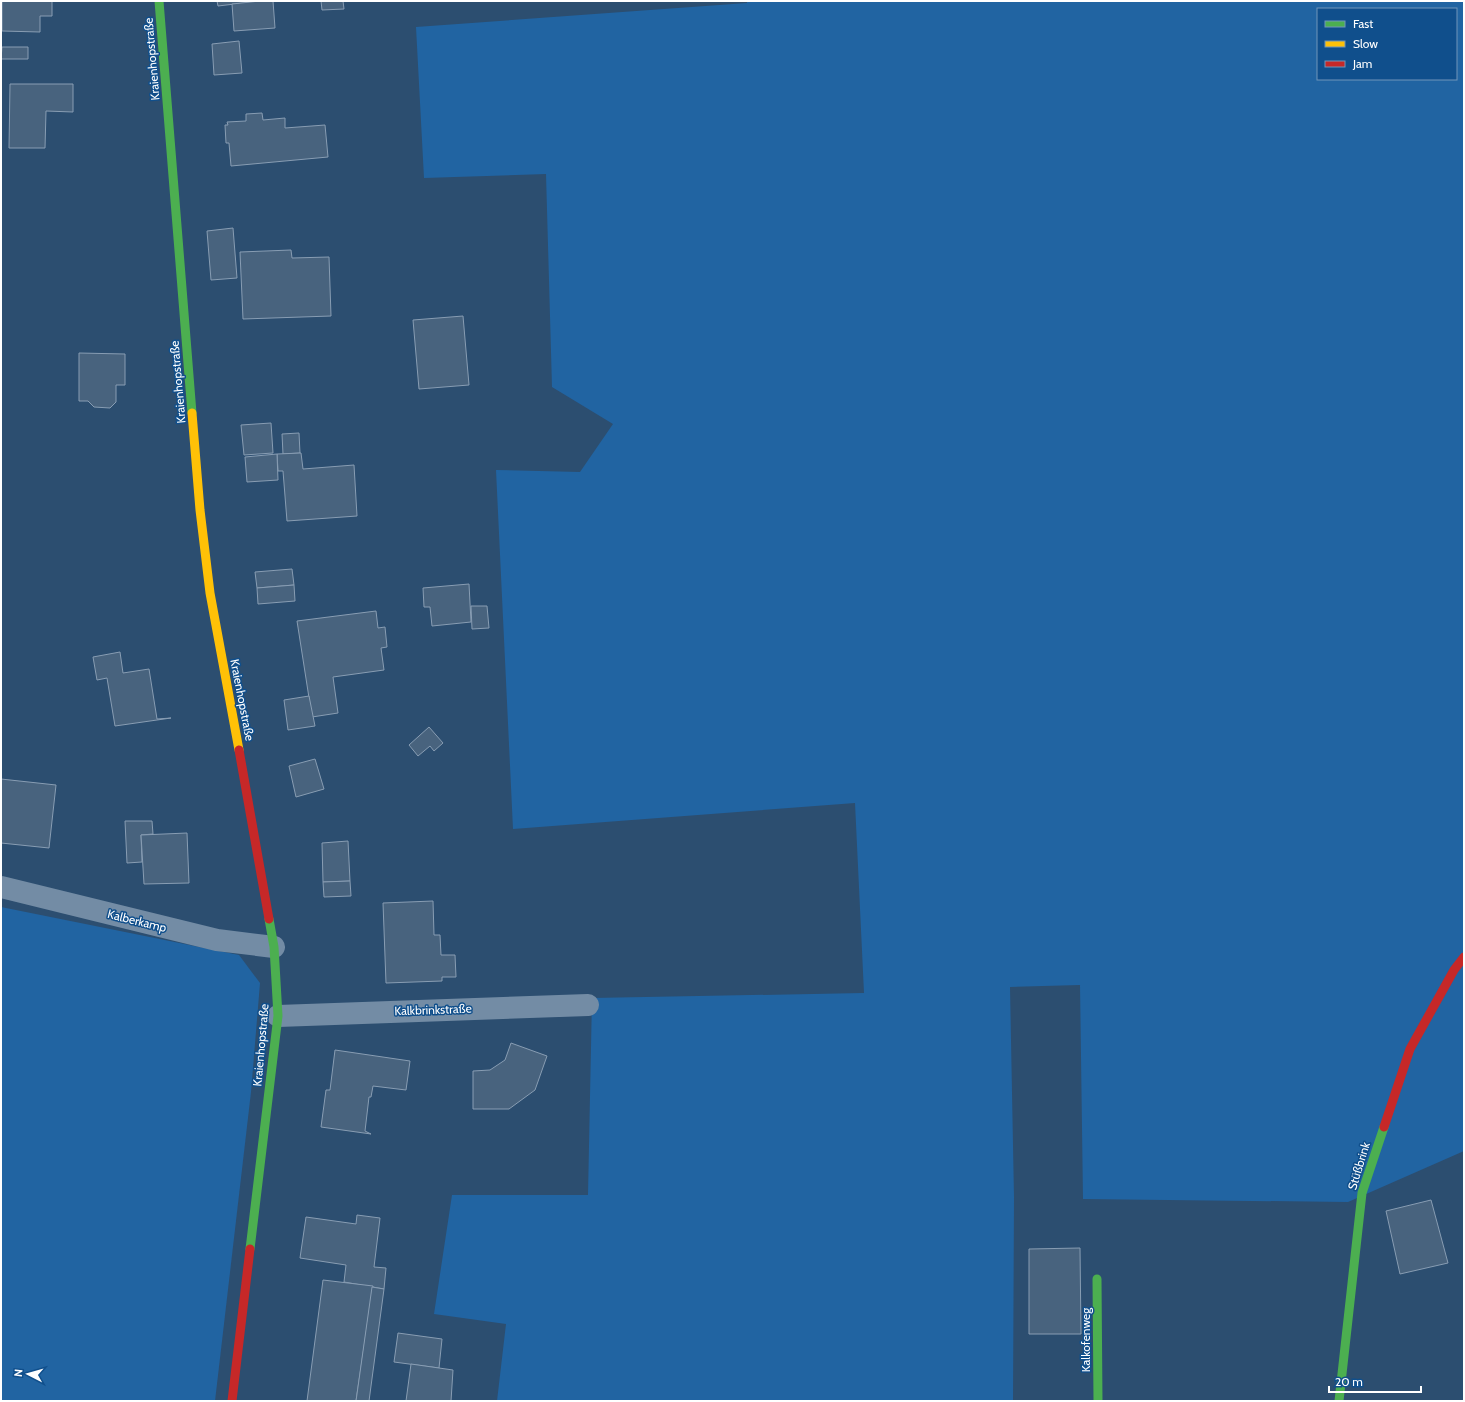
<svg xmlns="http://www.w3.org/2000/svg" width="1465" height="1402" font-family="Cabin,sans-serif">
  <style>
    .green { fill: #2164a2; fill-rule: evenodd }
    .building { fill: #48637e; stroke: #889db3 }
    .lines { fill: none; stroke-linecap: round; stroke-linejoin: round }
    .street { stroke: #738ca5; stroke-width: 22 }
    .fast { stroke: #4caf50; stroke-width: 9 }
    .slow { stroke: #ffc107; stroke-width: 9 }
    .jam { stroke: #c62828; stroke-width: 9 }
    .labels { text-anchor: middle; stroke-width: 3; stroke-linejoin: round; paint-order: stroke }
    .street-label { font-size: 12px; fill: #fff; stroke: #104f8c }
  </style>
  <rect width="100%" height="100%" fill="#2c4e70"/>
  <g class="green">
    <path d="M 747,1 L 1464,1 L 1464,1151 L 1348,1202 L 1083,1199 L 1080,985 L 1010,987 L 1014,1197 L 1013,1401 L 497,1401 L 506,1324 L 434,1314 L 452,1195 L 588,1195 L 592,998 L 864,993 L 855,803 L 513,829 L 496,470 L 580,472 L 613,424 L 552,387 L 546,174 L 424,178 L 416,27 L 747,3 ZM 1318,9 L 1456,9 L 1456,79 L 1318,79 Z"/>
    <path d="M 1,907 L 239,955 L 260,983 L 251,1092 L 215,1401 L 1,1401 Z"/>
  </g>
  <g class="building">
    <path d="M 2,1 L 52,1 L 52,16 L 40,16 L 40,32 L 2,31 Z"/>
    <path d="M 217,1 L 260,1 L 218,6 Z"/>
    <path d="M 260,1 L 273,1 L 275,28 L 234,31 L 232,4 Z"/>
    <path d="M 321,1 L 343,1 L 344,9 L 322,10 Z"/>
    <path d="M 239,41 L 242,73 L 214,75 L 212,44 Z"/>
    <path d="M 2,47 L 28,47 L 28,59 L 1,59 Z"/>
    <path d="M 10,84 L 73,84 L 73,112 L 46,111 L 45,148 L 9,148 Z"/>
    <path d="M 262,113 L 263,120 L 285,118 L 285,128 L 325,125 L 328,157 L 231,166 L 229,143 L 226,143 L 225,125 L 228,125 L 227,122 L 246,121 L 246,114 Z"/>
    <path d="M 233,228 L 237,278 L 211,280 L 207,231 Z"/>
    <path d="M 291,250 L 292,258 L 329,257 L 331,316 L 243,319 L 240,252 Z"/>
    <path d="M 463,316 L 469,385 L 419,389 L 413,320 Z"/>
    <path d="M 79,353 L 125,354 L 125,385 L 116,385 L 116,402 L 110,408 L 94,407 L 88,401 L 79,401 Z"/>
    <path d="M 271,423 L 273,453 L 244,455 L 241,425 Z"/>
    <path d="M 299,433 L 300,453 L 283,454 L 282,434 Z"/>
    <path d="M 301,453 L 303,469 L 354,465 L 357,516 L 287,521 L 283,471 L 278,471 L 277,454 Z"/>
    <path d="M 277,454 L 278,480 L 247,482 L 245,457 Z"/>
    <path d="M 292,569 L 294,585 L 257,588 L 255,572 Z"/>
    <path d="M 469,584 L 471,622 L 432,626 L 430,607 L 424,607 L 423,588 Z"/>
    <path d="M 294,585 L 295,601 L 258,604 L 257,588 Z"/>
    <path d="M 471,606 L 487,606 L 489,628 L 472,629 Z"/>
    <path d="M 376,611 L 378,628 L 385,627 L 387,647 L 381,648 L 384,670 L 333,677 L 338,713 L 312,717 L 297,621 Z"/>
    <path d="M 120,652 L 123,673 L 149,669 L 157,719 L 171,718 L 115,726 L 107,678 L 97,680 L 93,657 Z"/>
    <path d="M 309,696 L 315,726 L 288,730 L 284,700 Z"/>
    <path d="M 429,727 L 443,743 L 434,751 L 430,746 L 418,756 L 409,745 Z"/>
    <path d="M 315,759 L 324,789 L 296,797 L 289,766 Z"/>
    <path d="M 1,779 L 56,785 L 49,848 L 1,843 Z"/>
    <path d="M 125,821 L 152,821 L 153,834 L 141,835 L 142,862 L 127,863 Z"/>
    <path d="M 187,833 L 189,883 L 144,884 L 141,835 Z"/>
    <path d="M 348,841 L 350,881 L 323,882 L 322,843 Z"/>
    <path d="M 350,881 L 351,896 L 324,897 L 323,882 Z"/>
    <path d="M 433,901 L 434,935 L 440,935 L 441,955 L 455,955 L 456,977 L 442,977 L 442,981 L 386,983 L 383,903 Z"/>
    <path d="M 511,1043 L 547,1056 L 535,1090 L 509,1109 L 473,1109 L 473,1071 L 490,1070 L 505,1060 Z"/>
    <path d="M 335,1050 L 410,1061 L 406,1090 L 373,1086 L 371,1097 L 369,1097 L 365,1131 L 371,1134 L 321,1127 L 326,1090 L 330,1090 Z"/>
    <path d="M 1431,1200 L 1448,1263 L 1400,1274 L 1386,1211 Z"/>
    <path d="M 357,1215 L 380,1218 L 374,1267 L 386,1268 L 384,1289 L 344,1282 L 346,1265 L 300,1258 L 306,1217 L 356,1224 Z"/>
    <path d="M 1080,1248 L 1081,1334 L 1029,1334 L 1029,1249 Z"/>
    <path d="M 323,1280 L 373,1286 L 356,1401 L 307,1401 Z"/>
    <path d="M 372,1287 L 384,1289 L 369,1401 L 356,1401 Z"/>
    <path d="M 398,1333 L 442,1339 L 439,1368 L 394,1362 Z"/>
    <path d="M 411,1364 L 453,1370 L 451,1401 L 406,1401 Z"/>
  </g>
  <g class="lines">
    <g class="street">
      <path d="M 1,887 L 217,940 L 274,947"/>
      <path d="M 278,1016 L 588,1005"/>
    </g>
    <g class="fast">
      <path d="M 159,1 L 192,413"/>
      <path d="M 250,1249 L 278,1016 L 274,947 L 269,919"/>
      <path d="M 1097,1279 L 1098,1401"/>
      <path d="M 1339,1401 L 1362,1193 L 1384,1127"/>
    </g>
    <path class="slow" d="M 192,413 L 200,510 L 210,593 L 239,750"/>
    <g class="jam">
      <path d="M 239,750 L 269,919"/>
      <path d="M 1384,1127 L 1410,1049 L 1454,970 L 1464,957"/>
      <path d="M 232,1401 L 250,1249"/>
    </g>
  </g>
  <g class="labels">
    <g class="street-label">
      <text transform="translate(152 59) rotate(-95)" y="4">Kraienhopstraße</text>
      <text transform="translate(178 382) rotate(-95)" y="4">Kraienhopstraße</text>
      <text transform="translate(242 700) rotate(79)" y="4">Kraienhopstraße</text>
      <text transform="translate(137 921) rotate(14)" y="4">Kalberkamp</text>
      <text transform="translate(433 1010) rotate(-2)" y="4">Kalkbrinkstraße</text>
      <text transform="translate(261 1045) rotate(-85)" y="4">Kraienhopstraße</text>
      <text transform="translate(1359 1166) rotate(-73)" y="4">Stüßbrink</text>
      <text transform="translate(1086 1340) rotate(-90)" y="4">Kalkofenweg</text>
    </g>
  </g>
  <rect width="1465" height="1402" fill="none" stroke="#ffffff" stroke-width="4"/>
  <rect x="1317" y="8" width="140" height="72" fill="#104f8c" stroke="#7095ba"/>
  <rect x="1325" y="21" width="20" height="6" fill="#4caf50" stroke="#7095ba"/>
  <text x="1353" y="28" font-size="12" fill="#ffffff">Fast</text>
  <rect x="1325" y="41" width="20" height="6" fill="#ffc107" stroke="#7095ba"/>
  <text x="1353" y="48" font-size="12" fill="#ffffff">Slow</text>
  <rect x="1325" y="61" width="20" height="6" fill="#c62828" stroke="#7095ba"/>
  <text x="1353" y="68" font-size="12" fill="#ffffff">Jam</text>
  <g transform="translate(28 1374) rotate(276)" stroke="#104f8c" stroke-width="3" paint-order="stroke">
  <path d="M0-3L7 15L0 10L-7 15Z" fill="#ffffff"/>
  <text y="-6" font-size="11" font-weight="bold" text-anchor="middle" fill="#ffffff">N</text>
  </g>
  <path d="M1329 1386v6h92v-6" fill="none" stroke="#ffffff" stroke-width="2"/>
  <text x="1335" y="1386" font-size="12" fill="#ffffff" stroke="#104f8c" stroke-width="3" paint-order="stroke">20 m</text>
</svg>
